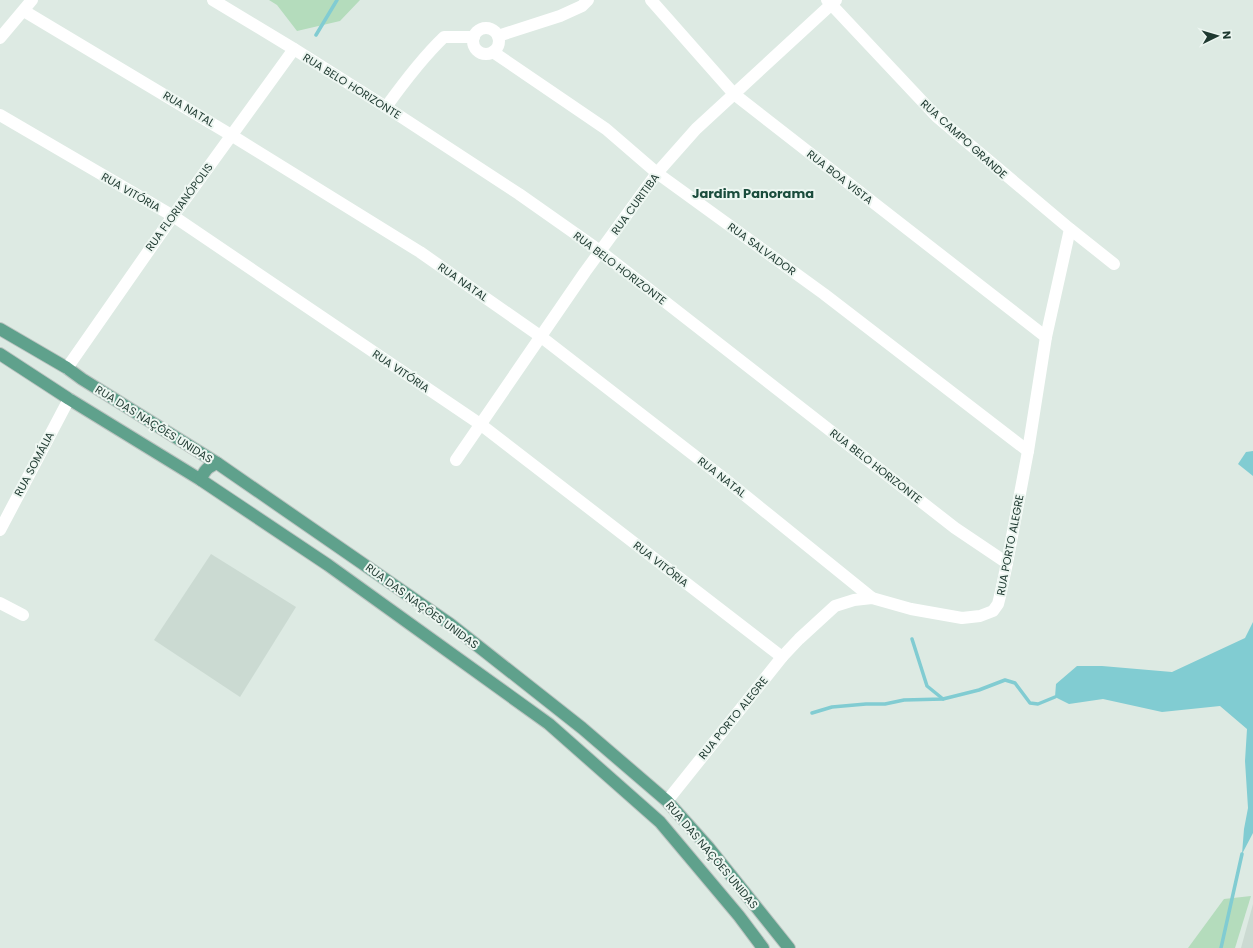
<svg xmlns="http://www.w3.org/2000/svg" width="1253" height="948" font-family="Poppins,sans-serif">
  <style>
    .built { fill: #cbdad2 }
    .green { fill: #b4dcbc }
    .water { fill: #81ccd2 }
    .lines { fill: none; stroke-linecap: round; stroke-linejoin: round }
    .stream { stroke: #81ccd2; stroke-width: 3.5 }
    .major-casing { stroke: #bcc4c1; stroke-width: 14 }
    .minor { stroke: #fff; stroke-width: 12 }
    .major { stroke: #5fa18c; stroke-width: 12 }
    .labels { text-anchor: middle; stroke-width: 4; stroke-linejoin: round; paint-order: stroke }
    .street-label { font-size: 11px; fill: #1e3930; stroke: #edf6f1 }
    .quarter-label { font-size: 13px; font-weight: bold; fill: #1a4c3c; stroke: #edf6f1 }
  </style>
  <rect width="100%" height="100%" fill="#ddeae3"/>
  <g class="built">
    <path d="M 211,554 L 296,607 L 240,697 L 154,640 Z"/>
    <path d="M 1253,904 L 1253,948 L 1241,948 Z"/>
  </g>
  <g class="green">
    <path d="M 269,0 L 360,0 L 340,21 L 297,31 L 277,5 Z"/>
    <path d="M 1251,896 L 1235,948 L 1188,948 L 1224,899 Z"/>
  </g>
  <g class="water">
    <path d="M 1253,451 L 1253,476 L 1238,464 L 1246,452 Z"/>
    <path d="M 1253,622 L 1253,833 L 1242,854 L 1244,829 L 1248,808 L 1245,761 L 1247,729 L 1220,706 L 1162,712 L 1103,699 L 1069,704 L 1055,697 L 1056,684 L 1077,666 L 1102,666 L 1172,672 L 1245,638 Z"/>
  </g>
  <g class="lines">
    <g class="stream">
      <path d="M 316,35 L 337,0"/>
      <path d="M 912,639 L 927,686 L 943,699"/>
      <path d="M 812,713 L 832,707 L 866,704 L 885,704 L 904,700 L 943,699 L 979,690 L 1005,680 L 1015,683 L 1030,703 L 1038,704 L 1055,697"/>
      <path d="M 1221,948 L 1242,854"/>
    </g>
    <g class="major-casing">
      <g id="major">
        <path d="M 0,329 L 67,368 L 82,379 L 217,463 L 450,624 L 582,728 L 667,801 L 709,848 L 789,948"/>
        <path d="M 0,354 L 69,399 L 201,480 L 328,565 L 549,724 L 660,822 L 739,916 L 763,948"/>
        <path d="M 201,480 C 204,470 208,467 217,463"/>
      </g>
    </g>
    <g class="minor">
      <path d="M 213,0 L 294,49 L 386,107 L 519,194 L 600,251 L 955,528 L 1007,563"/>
      <path d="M 651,0 L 734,94 L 1046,337"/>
      <path d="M 827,0 L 937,117 L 1070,229 L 1114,264"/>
      <path d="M 24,11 L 231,135 L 420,252 L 540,336 L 726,480 L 872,598"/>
      <circle cx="486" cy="41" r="13"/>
      <path d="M 498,36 L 560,16 L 582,6 L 588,0"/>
      <path d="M 0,38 L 32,0"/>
      <path d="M 493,52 L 606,129 L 657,173 L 824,294 L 1028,451"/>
      <path d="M 386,107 C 404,82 422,58 444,37 L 474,37"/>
      <path d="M 0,115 L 173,216 L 480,424 L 782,657"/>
      <path d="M 67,368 L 173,216 L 294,49"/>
      <path d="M 456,460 L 585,272 L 657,173 L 696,129 L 836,0"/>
      <path d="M 0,530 L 69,399"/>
      <path d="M 0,603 L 23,615"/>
      <path d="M 667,801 L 782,657 L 799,639 L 835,606 L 854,600 L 872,598 L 911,609 L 962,618 L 980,616 L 993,611 L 998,604 L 1000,596 L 1007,563 L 1028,451 L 1046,337 L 1070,229"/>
    </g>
    <use href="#major" class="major"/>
  </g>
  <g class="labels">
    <g class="street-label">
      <text transform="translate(352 86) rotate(32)" y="4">RUA BELO HORIZONTE</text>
      <text transform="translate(189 109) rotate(31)" y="4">RUA NATAL</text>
      <text transform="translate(964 139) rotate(42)" y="4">RUA CAMPO GRANDE</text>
      <text transform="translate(840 177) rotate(38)" y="4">RUA BOA VISTA</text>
      <text transform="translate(131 192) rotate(30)" y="4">RUA VITÓRIA</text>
      <text transform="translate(635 204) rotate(-54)" y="4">RUA CURITIBA</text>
      <text transform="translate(179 207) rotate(-54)" y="4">RUA FLORIANÓPOLIS</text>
      <text transform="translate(762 249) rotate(36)" y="4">RUA SALVADOR</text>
      <text transform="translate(620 268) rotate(37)" y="4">RUA BELO HORIZONTE</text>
      <text transform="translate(463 282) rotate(35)" y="4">RUA NATAL</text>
      <text transform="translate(401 371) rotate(34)" y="4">RUA VITÓRIA</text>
      <text transform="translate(154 424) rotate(32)" y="4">RUA DAS NAÇÕES UNIDAS</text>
      <text transform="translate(34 464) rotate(-62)" y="4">RUA SOMÁLIA</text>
      <text transform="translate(876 466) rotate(38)" y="4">RUA BELO HORIZONTE</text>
      <text transform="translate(722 477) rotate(38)" y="4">RUA NATAL</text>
      <text transform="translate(1010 545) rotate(-79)" y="4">RUA PORTO ALEGRE</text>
      <text transform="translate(661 564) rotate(38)" y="4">RUA VITÓRIA</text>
      <text transform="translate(422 606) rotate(36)" y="4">RUA DAS NAÇÕES UNIDAS</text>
      <text transform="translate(733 718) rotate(-51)" y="4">RUA PORTO ALEGRE</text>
      <text transform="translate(712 855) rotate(50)" y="4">RUA DAS NAÇÕES UNIDAS</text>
    </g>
    <g class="quarter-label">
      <text x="753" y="198">Jardim Panorama</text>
    </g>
  </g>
  <g transform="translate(1217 36) rotate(85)" stroke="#edf6f1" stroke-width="3" paint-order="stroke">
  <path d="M0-3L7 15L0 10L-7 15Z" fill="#1e3930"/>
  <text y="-6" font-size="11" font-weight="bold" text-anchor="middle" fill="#1e3930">N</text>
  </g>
</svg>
